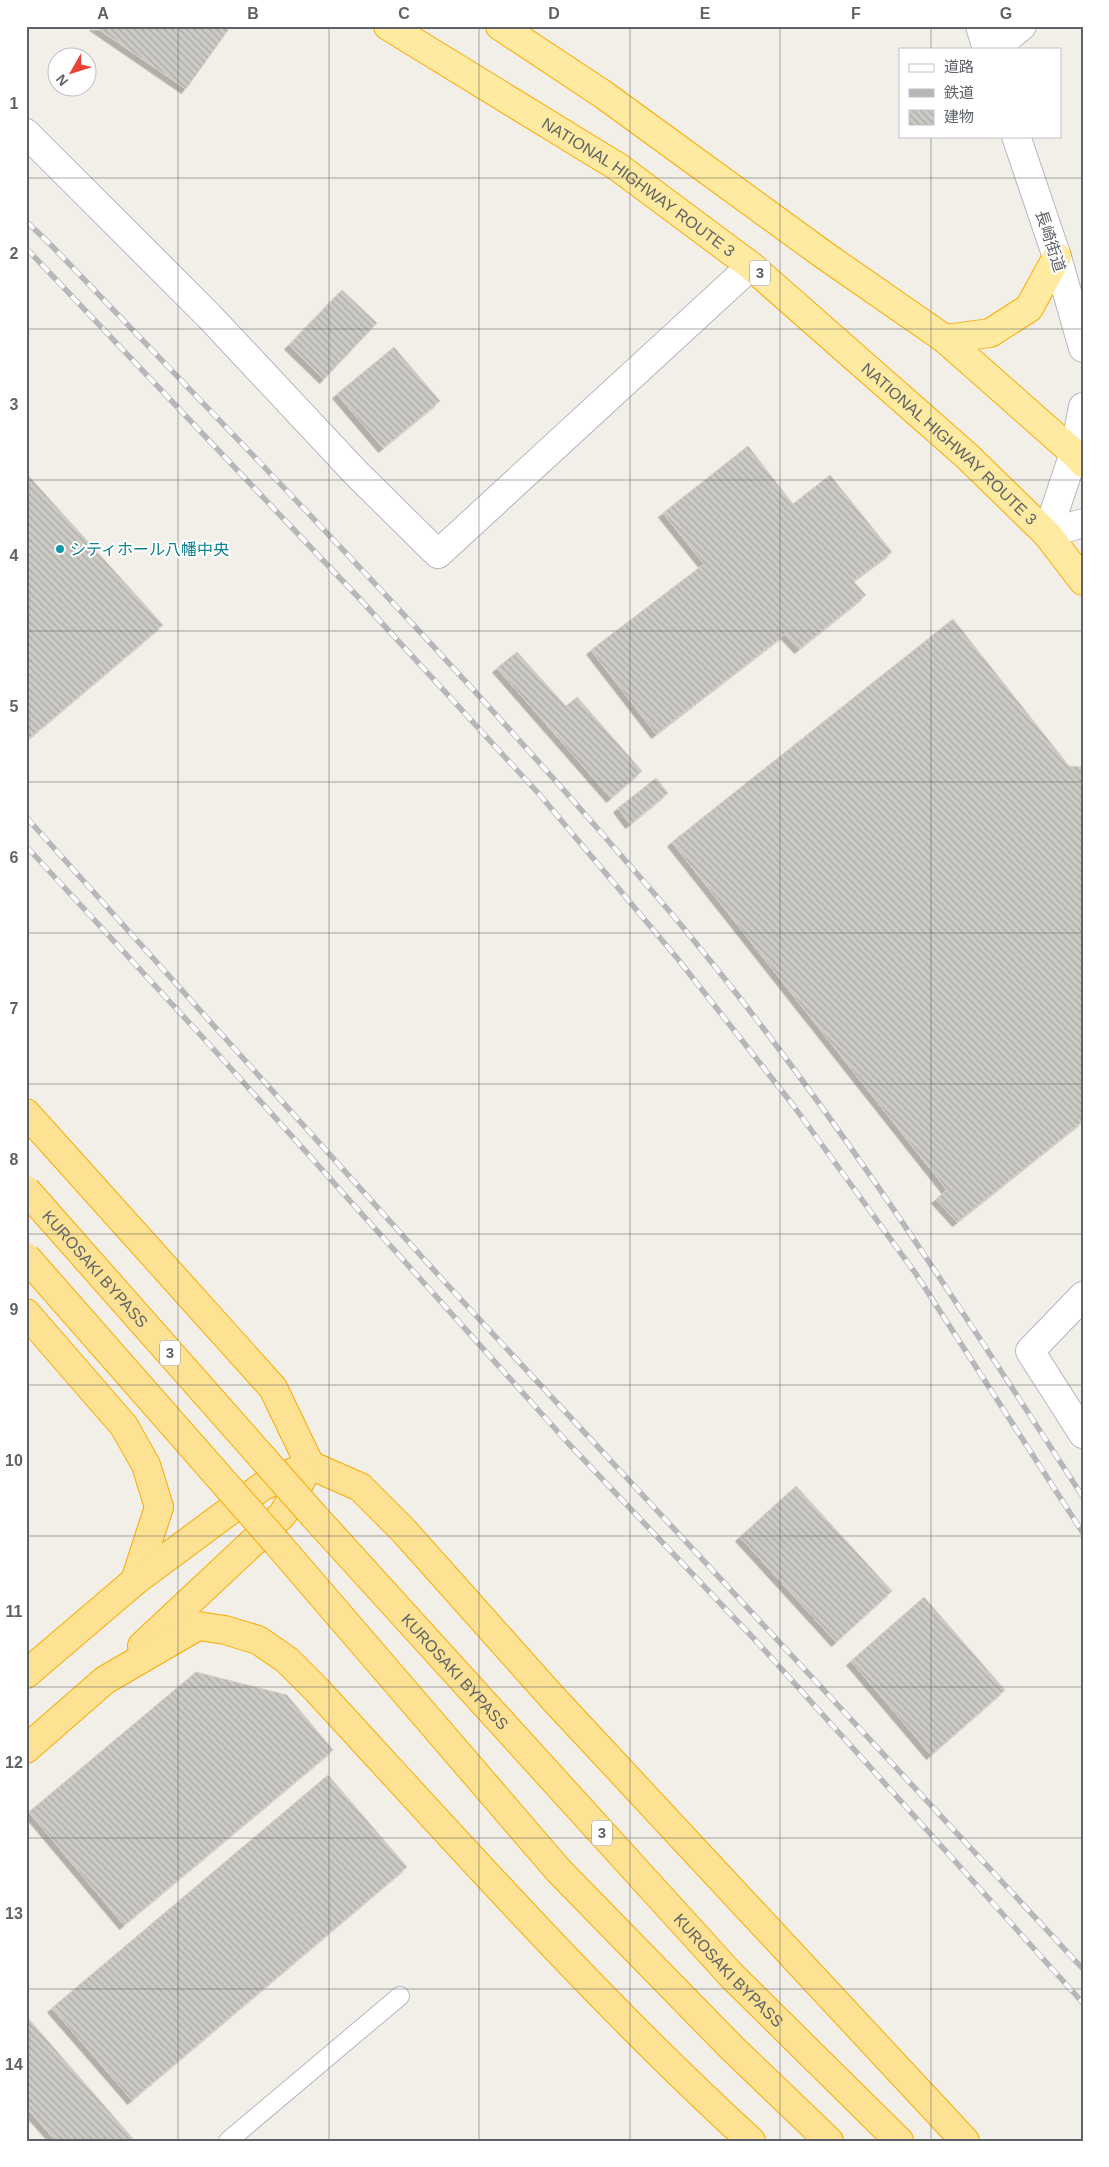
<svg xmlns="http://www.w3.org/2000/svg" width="1109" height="2167" font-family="Arial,'Noto Sans JP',sans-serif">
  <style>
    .building { fill: url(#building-back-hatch); stroke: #d6d1c6; filter: url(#shadow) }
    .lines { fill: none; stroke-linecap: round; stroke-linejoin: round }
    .service-casing { stroke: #b5b8bc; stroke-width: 20 }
    .minor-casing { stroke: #b5b8bc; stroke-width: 30 }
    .tertiary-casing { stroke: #b5b8bc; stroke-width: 30 }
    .trunk-casing { stroke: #f9ab00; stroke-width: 30 }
    .motorway-casing { stroke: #f9ab00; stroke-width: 30 }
    .service { stroke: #fff; stroke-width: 18 }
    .minor { stroke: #fff; stroke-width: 28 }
    .tertiary { stroke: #fff; stroke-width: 28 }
    .trunk { stroke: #feeaa1; stroke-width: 28 }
    .motorway { stroke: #fde293; stroke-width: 28 }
    .rail-casing { stroke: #b6b7b8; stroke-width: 5.5 }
    .rail { stroke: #fff; stroke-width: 4; stroke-dasharray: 11; stroke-linecap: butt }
    .motorway-bridge-casing { stroke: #f9ab00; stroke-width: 30; stroke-linecap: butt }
    .motorway-bridge { stroke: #fde293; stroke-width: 28 }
    .grid { fill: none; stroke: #5f6368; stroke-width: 1; stroke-opacity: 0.55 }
    .culture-dot { fill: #0f9aa8; stroke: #fff; stroke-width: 2 }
    .labels { text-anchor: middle; stroke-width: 4; stroke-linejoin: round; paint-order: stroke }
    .shield { fill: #fff; stroke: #8f9295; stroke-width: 1 }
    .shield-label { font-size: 15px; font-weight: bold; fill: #5f6368 }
    .street-label { font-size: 16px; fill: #5f6368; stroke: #fff }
    .culture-label { font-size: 16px; fill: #0d838f; stroke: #fff; text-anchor: start }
    .neatline { fill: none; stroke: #5f6368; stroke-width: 2 }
    .grid-label { font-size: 16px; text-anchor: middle; font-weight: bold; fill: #5f6368 }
  </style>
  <defs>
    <pattern id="building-back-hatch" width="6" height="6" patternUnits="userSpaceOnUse" patternTransform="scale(1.25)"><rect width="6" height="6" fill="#cccac5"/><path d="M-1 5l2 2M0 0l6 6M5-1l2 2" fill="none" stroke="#a9a8a4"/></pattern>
    <filter id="shadow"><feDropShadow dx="-4.5" dy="4.5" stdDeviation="0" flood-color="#0004"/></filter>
  </defs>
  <rect width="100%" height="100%" fill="#f1efe8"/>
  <g class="building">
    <path d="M 94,26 L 231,26 L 186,89 Z"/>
    <path d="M 342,290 L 377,323 L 324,379 L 289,345 Z"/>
    <path d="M 394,347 L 440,401 L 383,448 L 337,394 Z"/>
    <path d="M 748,446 L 793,504 L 830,475 L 892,552 L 853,581 L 866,595 L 799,649 L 785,634 L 656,734 L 591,650 L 704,564 L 663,513 Z"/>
    <path d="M 26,473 L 163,625 L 26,741 Z"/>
    <path d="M 953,619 L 1069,766 L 1083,767 L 1083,1121 L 957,1222 L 936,1199 L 947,1190 L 672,842 Z"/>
    <path d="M 517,652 L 566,706 L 577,697 L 642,771 L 611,798 L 497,668 Z"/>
    <path d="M 656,778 L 668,793 L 630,824 L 618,808 Z"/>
    <path d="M 796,1486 L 892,1591 L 836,1642 L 740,1537 Z"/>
    <path d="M 924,1597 L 1005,1690 L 931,1755 L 851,1661 Z"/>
    <path d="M 196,1672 L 287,1695 L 333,1750 L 124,1925 L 29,1812 Z"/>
    <path d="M 328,1775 L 407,1867 L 132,2100 L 52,2008 Z"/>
    <path d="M 28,2018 L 135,2141 L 56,2141 L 26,2107 Z"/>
  </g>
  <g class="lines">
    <g class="service-casing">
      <path id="service" d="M 228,2141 L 400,1996"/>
    </g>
    <g class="minor-casing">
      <g id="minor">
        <path d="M 994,49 L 1022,26"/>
        <path d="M 26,133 L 209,316 L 356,473 L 438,554 L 751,266"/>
        <path d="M 1083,1296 L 1030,1351 L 1083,1434"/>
      </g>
    </g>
    <g class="tertiary-casing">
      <g id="tertiary">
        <path d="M 980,26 L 987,49"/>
        <path d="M 1016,136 L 1057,257 L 1083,348"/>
        <path d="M 1074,453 L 1083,407"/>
        <path d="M 1047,534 L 1074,453 L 1083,444"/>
        <path d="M 1047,534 L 1083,523"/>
      </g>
    </g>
    <g class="trunk-casing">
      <g id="trunk">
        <path id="s1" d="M 388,26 L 618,167 L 751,266 L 967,456 L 1047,534 L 1083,581"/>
        <path d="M 500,26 L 604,95 L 824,255 L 945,339 L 1074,453 L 1083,463"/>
        <path d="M 945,339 L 990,333 L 1029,308 L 1057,257"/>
      </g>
    </g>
    <g class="motorway-casing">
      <g id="motorway">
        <path d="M 26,1113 L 273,1388 L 310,1465 L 360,1487 L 404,1531 L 551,1696 L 965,2141"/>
        <path d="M 26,1313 L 124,1426 L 146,1465 L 159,1507 L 135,1581"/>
        <path id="s2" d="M 314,1516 L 731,1975 L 899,2141"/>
        <path d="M 277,1543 L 559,1871 L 732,2048 L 829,2141"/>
        <path d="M 142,1646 L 283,1514 L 305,1473"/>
        <path d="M 26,1674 L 135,1581 L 263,1486 L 300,1469"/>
        <path d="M 26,1749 L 105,1680 L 198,1626 L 225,1630 L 258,1640 L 287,1660 L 317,1690 C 458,1843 597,2000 751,2141"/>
      </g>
    </g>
    <use href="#service" class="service"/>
    <use href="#minor" class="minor"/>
    <use href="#tertiary" class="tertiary"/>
    <use href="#trunk" class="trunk"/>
    <use href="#motorway" class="motorway"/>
    <g class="rail-casing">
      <g id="rail">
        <path d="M 26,221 L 53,247 C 239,441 428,634 605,837 C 635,872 666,906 695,942 C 839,1117 960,1308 1083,1497"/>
        <path d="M 26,248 L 357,596 L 539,794 L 677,958 L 793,1105 L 916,1274 L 1083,1533"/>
        <path d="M 26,817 L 441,1278 L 1083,1969"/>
        <path d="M 26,846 L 207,1042 L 568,1443 L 758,1643 L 1083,2003"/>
      </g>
    </g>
    <use href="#rail" class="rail"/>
    <g class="motorway-bridge-casing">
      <g id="motorway-bridge">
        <path id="s3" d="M 26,1190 L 314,1516"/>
        <path d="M 26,1257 L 277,1543"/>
      </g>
    </g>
    <use href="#motorway-bridge" class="motorway-bridge"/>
  </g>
  <path class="grid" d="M 178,26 L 178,2141M 329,26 L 329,2141M 479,26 L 479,2141M 630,26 L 630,2141M 780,26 L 780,2141M 931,26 L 931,49M 931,136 L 931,2141M 26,178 L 1083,178M 26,329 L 1083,329M 26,480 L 1083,480M 26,631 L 1083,631M 26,782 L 1083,782M 26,933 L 1083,933M 26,1084 L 1083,1084M 26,1234 L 1083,1234M 26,1385 L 1083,1385M 26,1536 L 1083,1536M 26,1687 L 1083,1687M 26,1838 L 1083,1838M 26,1989 L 1083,1989"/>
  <circle class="culture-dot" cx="60" cy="549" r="5"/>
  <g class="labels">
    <g class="shield">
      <rect x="750" y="260.5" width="20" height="25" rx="4"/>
      <rect x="160" y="1340.5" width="20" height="25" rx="4"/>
      <rect x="592" y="1820.5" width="20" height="25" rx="4"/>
    </g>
    <g class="shield-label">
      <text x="760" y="278">3</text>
      <text x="170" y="1358">3</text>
      <text x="602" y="1838">3</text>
    </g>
    <g class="street-label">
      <text dy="6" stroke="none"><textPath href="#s1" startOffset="298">NATIONAL HIGHWAY ROUTE 3</textPath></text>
      <text transform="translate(1051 241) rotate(72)" y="6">長崎街道</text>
      <text dy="6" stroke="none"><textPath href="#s1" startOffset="702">NATIONAL HIGHWAY ROUTE 3</textPath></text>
      <text dy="6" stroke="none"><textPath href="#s3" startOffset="105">KUROSAKI BYPASS</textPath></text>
      <text dy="6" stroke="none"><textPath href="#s2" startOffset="210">KUROSAKI BYPASS</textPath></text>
      <text dy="6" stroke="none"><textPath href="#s2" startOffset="615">KUROSAKI BYPASS</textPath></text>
    </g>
    <g class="culture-label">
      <text x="70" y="555">シティホール八幡中央</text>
    </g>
  </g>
  <rect width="1109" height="2167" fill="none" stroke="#ffffff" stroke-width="55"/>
  <rect x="899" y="48" width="162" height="90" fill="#ffffff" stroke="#bfc1c3"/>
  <rect x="909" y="64" width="25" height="8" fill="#ffffff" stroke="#bfc1c3"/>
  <text x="944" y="72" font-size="15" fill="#5f6368">道路</text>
  <rect x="909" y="89" width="25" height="8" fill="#b6b7b8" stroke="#bfc1c3"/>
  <text x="944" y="98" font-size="15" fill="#5f6368">鉄道</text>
  <rect x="909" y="110" width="25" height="15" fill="url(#building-back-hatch)" stroke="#bfc1c3"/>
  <text x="944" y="122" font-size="15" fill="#5f6368">建物</text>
  <g transform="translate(72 72) rotate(231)"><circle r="24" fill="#ffffff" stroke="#bfc1c3"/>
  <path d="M0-4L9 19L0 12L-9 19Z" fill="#ea4335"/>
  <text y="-8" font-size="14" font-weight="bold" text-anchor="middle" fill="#5f6368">N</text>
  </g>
  <rect x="28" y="28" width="1054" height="2112" class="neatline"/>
  <g class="grid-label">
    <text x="103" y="19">A</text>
    <text x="253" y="19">B</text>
    <text x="404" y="19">C</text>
    <text x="554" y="19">D</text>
    <text x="705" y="19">E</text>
    <text x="856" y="19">F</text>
    <text x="1006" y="19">G</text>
    <text x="14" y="109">1</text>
    <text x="14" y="259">2</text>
    <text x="14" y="410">3</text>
    <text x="14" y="561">4</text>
    <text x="14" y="712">5</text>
    <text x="14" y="863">6</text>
    <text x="14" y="1014">7</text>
    <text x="14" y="1165">8</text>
    <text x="14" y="1315">9</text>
    <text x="14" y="1466">10</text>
    <text x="14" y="1617">11</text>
    <text x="14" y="1768">12</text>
    <text x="14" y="1919">13</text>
    <text x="14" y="2070">14</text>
  </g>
</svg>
